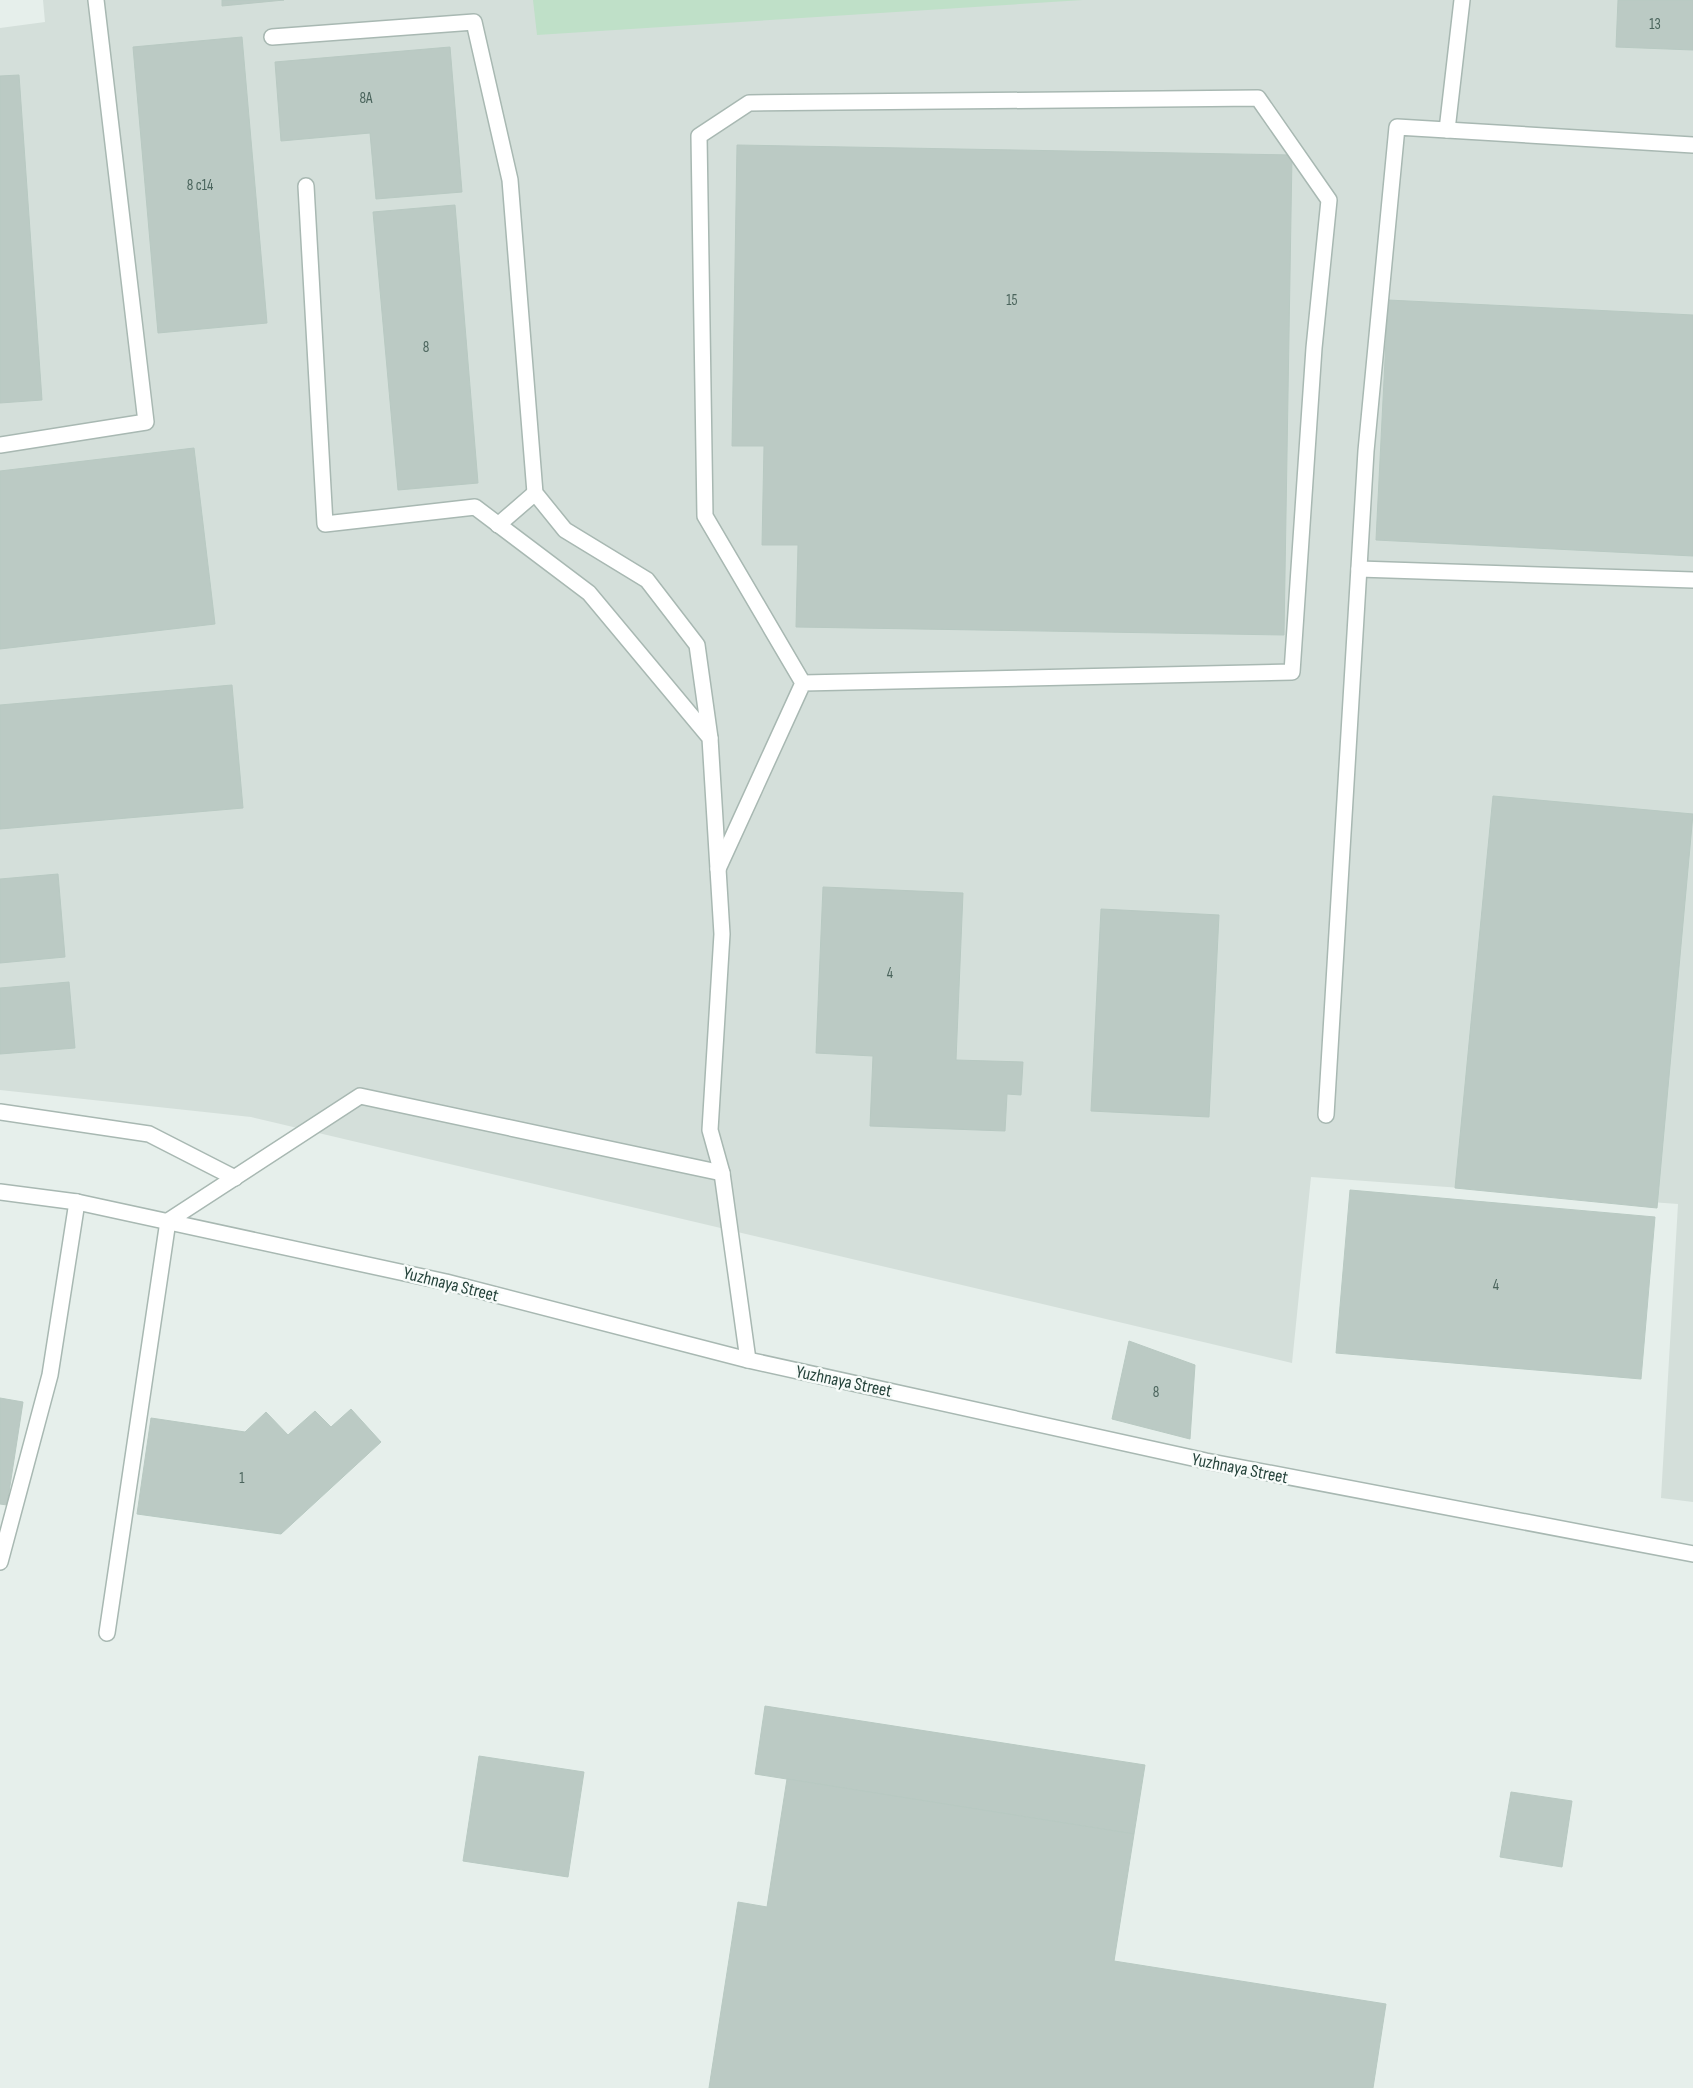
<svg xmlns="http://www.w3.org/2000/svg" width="1693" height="2088" font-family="'Sofia Sans Condensed',sans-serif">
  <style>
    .built { fill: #d4dfda }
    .green { fill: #bfe0c8 }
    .building { fill: #bbcac4; stroke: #b8c9c2 }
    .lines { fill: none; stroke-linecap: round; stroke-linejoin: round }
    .minor-casing { stroke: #a8b8b2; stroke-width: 18 }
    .minor { stroke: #fff; stroke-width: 15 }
    .labels { text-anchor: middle; stroke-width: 5; stroke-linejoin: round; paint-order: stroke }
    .number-label { font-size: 15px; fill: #4a645c }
    .street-label { font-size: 18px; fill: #24423a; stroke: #f7fbf9 }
  </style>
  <rect width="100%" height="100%" fill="#e6efeb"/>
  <path class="built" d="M 43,0 L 1693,0 L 1693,1502 L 1661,1498 L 1678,1204 L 1311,1177 L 1292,1363 L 251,1117 L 0,1090 L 0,28 L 45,22 Z"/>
  <path class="green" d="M 533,0 L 1083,0 L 537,35 Z"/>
  <g class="building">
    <path d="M 222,0 L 284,0 L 222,6 Z"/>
    <path d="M 1618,0 L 1693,0 L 1693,50 L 1616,47 Z"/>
    <path d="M 242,37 L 267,323 L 158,333 L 133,47 Z"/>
    <path d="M 450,47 L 462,192 L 376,199 L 370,133 L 281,141 L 275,62 Z"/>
    <path d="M 19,75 L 42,400 L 0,403 L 0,76 Z"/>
    <path d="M 737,145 L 1292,155 L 1284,635 L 796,627 L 798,545 L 762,545 L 764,446 L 732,446 Z"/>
    <path d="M 455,205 L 478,483 L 398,490 L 373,212 Z"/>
    <path d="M 1388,300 L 1693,315 L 1693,556 L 1376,540 Z"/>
    <path d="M 194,448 L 215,624 L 0,649 L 0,471 Z"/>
    <path d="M 232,685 L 243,808 L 0,829 L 0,705 Z"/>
    <path d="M 1493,796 L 1693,814 L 1657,1208 L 1455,1188 Z"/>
    <path d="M 58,874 L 65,957 L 0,963 L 0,879 Z"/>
    <path d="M 823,887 L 963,893 L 956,1060 L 1023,1062 L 1021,1095 L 1007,1094 L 1005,1131 L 870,1126 L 873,1056 L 816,1053 Z"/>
    <path d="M 1101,909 L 1219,915 L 1209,1117 L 1091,1111 Z"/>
    <path d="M 69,982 L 75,1048 L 0,1054 L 0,988 Z"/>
    <path d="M 1350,1190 L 1655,1217 L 1641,1379 L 1336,1353 Z"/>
    <path d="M 1129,1341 L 1195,1365 L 1190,1439 L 1112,1419 Z"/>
    <path d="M 0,1398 L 23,1402 L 7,1505 L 0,1504 Z"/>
    <path d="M 351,1409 L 381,1442 L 281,1534 L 137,1514 L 151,1418 L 245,1432 L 266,1412 L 288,1435 L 315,1411 L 331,1427 Z"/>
    <path d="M 765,1706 L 1145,1765 L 1134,1834 L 755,1774 Z"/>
    <path d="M 479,1756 L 584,1772 L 568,1877 L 463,1861 Z"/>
    <path d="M 787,1779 L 1134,1834 L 1114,1961 L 1386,2004 L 1373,2088 L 709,2088 L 738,1902 L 767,1907 Z"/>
    <path d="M 1511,1792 L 1572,1801 L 1562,1867 L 1500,1857 Z"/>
  </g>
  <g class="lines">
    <g class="minor-casing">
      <g id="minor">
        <path d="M 272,37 L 474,22 L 510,180 L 535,493 L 565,530 L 647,580 L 697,645 L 710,738"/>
        <path d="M 1447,130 L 1462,0"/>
        <path d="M 306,186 L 325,524 L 475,507 L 589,593 L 710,738 L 722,934 L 710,1130 L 722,1173 L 748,1360"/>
        <path d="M 0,445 L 146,422 L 96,0"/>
        <path d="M 498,525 L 535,493"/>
        <path d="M 1359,569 L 1693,580"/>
        <path d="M 718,869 L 803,683 L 705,516 L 699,136 L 749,103 L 1258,98 L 1329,200 L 1314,348 L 1292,672 L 803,683"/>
        <path d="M 0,1112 L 149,1134 L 235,1178"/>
        <path d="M 1326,1115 L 1366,451 L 1397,127 L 1693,145"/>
        <path d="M 0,1192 L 77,1202 L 446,1282 L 748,1360 L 1206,1461 L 1693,1554"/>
        <path d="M 0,1562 L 50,1375 L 77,1202"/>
        <path d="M 107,1633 L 168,1221 L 360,1096 L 722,1173"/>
      </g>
    </g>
    <use href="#minor" class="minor"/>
  </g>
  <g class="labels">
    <g class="number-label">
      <text x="1655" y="29">13</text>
      <text x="366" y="103">8А</text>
      <text x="200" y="190">8 с14</text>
      <text x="1012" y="305">15</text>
      <text x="426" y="352">8</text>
      <text x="890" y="978">4</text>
      <text x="1496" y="1290">4</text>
      <text x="1156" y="1397">8</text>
      <text x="242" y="1483">1</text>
    </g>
    <g class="street-label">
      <text transform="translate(451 1284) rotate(14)" y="6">Yuzhnaya Street</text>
      <text transform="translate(844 1381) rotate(12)" y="6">Yuzhnaya Street</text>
      <text transform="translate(1240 1468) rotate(11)" y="6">Yuzhnaya Street</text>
    </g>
  </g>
</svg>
